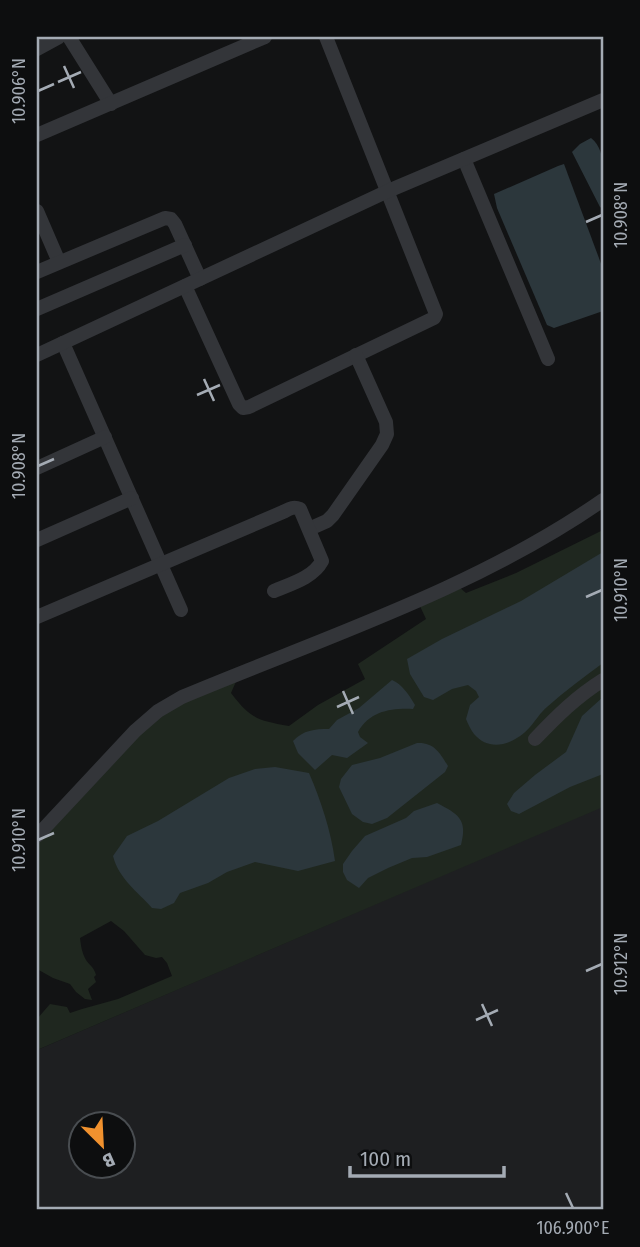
<svg xmlns="http://www.w3.org/2000/svg" width="640" height="1247" font-family="'Fira Sans Condensed',sans-serif">
  <style>
    .built { fill: #1e1f21; fill-rule: evenodd }
    .green { fill: #1f271f }
    .water { fill: #2c373c }
    .lines { fill: none; stroke-linecap: round; stroke-linejoin: round }
    .minor { stroke: #333539; stroke-width: 14 }
    .ticks { fill: none; stroke: #a4abb4; stroke-width: 2.5 }
    .neatline { fill: none; stroke: #a4abb4; stroke-width: 2.5 }
    .ticks-label { font-size: 18px; text-anchor: middle; fill: #a4abb4 }
  </style>
  <rect width="100%" height="100%" fill="#121314"/>
  <path class="built" d="M 603,806 L 603,1210 L 37,1210 L 37,1050 ZM 80,1124 L 122,1124 L 122,1166 L 80,1166 Z"/>
  <path class="green" d="M 603,530 L 603,807 L 37,1050 L 37,1019 L 50,1004 L 67,1007 L 70,1013 L 82,1009 L 118,999 L 172,976 L 167,963 L 162,957 L 156,958 L 145,955 L 124,931 L 111,921 L 80,938 C 81,946 82,953 86,960 C 90,966 94,967 96,975 L 94,977 L 96,982 L 88,989 L 92,1000 L 85,999 L 76,992 L 70,984 L 53,978 L 37,969 L 37,842 L 159,714 L 238,677 L 231,693 C 251,719 257,720 289,726 L 318,705 L 365,679 L 358,664 L 426,619 L 419,604 L 459,587 L 466,593 L 516,573 Z"/>
  <g class="water">
    <path d="M 591,138 C 609,151 603,189 603,209 L 600,207 L 572,152 L 580,144 Z"/>
    <path d="M 564,164 L 603,269 L 603,311 L 554,328 L 547,325 L 497,208 L 494,194 L 558,166 Z"/>
    <path d="M 603,552 L 603,663 C 584,677 565,691 547,707 C 540,713 536,720 530,727 C 515,744 490,753 474,734 C 471,730 468,724 466,719 L 470,705 L 479,697 L 476,691 L 468,685 L 452,689 L 433,700 L 424,697 L 410,674 L 407,659 L 442,639 L 521,601 Z"/>
    <path d="M 392,680 C 403,685 409,695 415,705 L 413,709 C 391,708 370,711 358,732 L 360,737 L 368,743 L 347,758 L 332,755 L 315,770 L 298,753 L 293,741 C 304,730 314,729 329,729 L 337,720 L 359,708 Z"/>
    <path d="M 603,697 L 603,774 L 570,787 L 519,814 L 511,811 L 507,804 L 514,793 L 535,775 L 566,752 L 582,716 Z"/>
    <path d="M 417,743 C 434,742 440,753 448,766 L 445,772 L 387,818 L 372,824 L 363,822 L 352,814 L 339,787 L 341,779 L 352,765 L 380,758 Z"/>
    <path d="M 275,767 L 309,773 C 321,801 331,831 335,861 L 298,871 L 255,862 L 227,872 L 208,883 L 180,893 L 174,903 L 161,909 L 152,908 C 137,891 119,879 113,856 L 127,836 L 158,821 L 229,778 L 255,769 Z"/>
    <path d="M 437,803 C 458,814 468,819 461,845 L 427,857 L 412,858 L 388,868 L 368,878 L 359,888 L 347,880 L 343,872 L 343,864 L 352,851 L 365,836 L 406,818 L 414,811 Z"/>
  </g>
  <g class="lines">
    <g class="minor">
      <path d="M 69,37 L 111,104"/>
      <path d="M 37,49 L 59,37"/>
      <path d="M 37,135 L 265,37"/>
      <path d="M 464,159 L 548,359"/>
      <path d="M 37,211 L 59,262"/>
      <path d="M 37,272 L 165,218 L 171,219 L 175,224 L 200,279"/>
      <path d="M 185,286 L 239,404 L 243,408 L 249,407 L 434,318 L 436,314 L 326,37"/>
      <path d="M 37,309 L 185,245"/>
      <path d="M 63,343 L 181,610"/>
      <path d="M 37,355 L 388,191 L 603,100"/>
      <path d="M 37,468 L 105,437"/>
      <path d="M 309,529 L 327,521 L 333,515 L 382,445 L 387,434 L 386,422 L 356,355"/>
      <path d="M 37,540 L 132,498"/>
      <path d="M 37,617 L 283,512 C 289,509 293,506 300,509 L 322,561 C 313,578 290,584 274,591"/>
      <path d="M 535,739 C 557,716 576,697 603,680"/>
      <path d="M 37,836 L 135,731 L 158,711 L 182,697 C 325,637 475,589 603,500"/>
    </g>
  </g>
  <path class="ticks" d="M 64,66 L 74,88M 58,82 L 81,72M 38,91 L 54,84M 586,222 L 602,215M 204,379 L 214,401M 197,395 L 220,385M 38,466 L 54,459M 586,597 L 602,590M 343,691 L 353,714M 337,707 L 359,697M 38,840 L 54,833M 586,971 L 602,964M 482,1004 L 492,1026M 476,1020 L 498,1010M 566,1193 L 573,1208"/>
  <rect width="640" height="1247" fill="none" stroke="#0d0e0f" stroke-width="77"/>
  <g transform="translate(102 1145) rotate(156)"><circle r="33" fill="#0d0e0f" stroke="#494d51" stroke-width="2"/>
  <path d="M0-5L12 26L0 18L-12 26Z" fill="#f0912e"/>
  <text y="-10" font-size="19" font-weight="bold" text-anchor="middle" fill="#a4abb4">B</text>
  </g>
  <path d="M350 1166v10h154v-10" fill="none" stroke="#a4abb4" stroke-width="3.5"/>
  <text x="360" y="1166" font-size="21" fill="#a4abb4" stroke="#0d0e0f" stroke-width="5" paint-order="stroke">100 m</text>
  <rect x="38" y="38" width="564" height="1170" class="neatline"/>
  <g class="ticks-label">
    <text transform="translate(19 91) rotate(-90)" y="6">10.906°N</text>
    <text transform="translate(621 215) rotate(-90)" y="6">10.908°N</text>
    <text transform="translate(19 466) rotate(-90)" y="6">10.908°N</text>
    <text transform="translate(621 590) rotate(-90)" y="6">10.910°N</text>
    <text transform="translate(19 840) rotate(-90)" y="6">10.910°N</text>
    <text transform="translate(621 964) rotate(-90)" y="6">10.912°N</text>
    <text x="573" y="1234">106.900°E</text>
  </g>
</svg>
